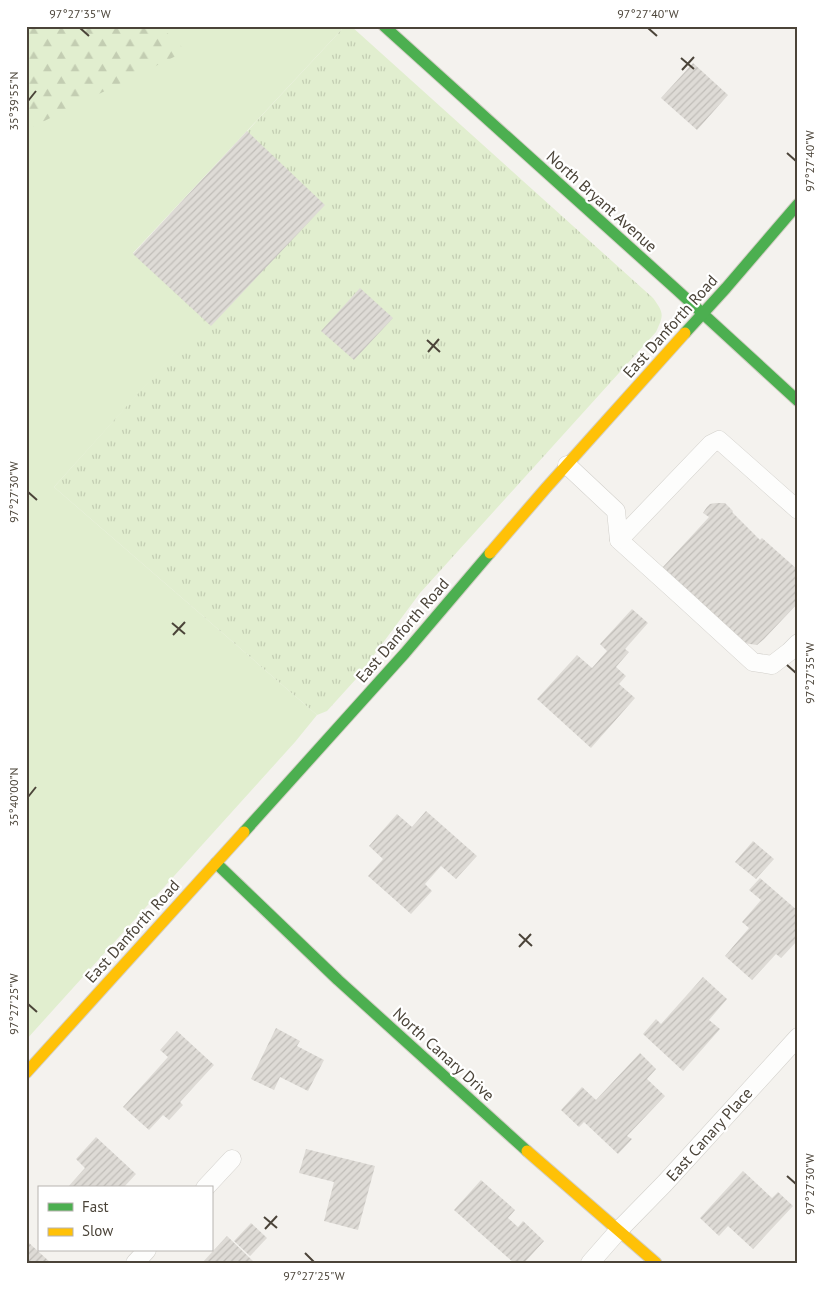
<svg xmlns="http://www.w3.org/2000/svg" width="824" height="1289" font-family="'PT Sans',sans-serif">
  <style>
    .grass { fill: #e1eecf }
    .forest { fill: url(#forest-firs) }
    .park { fill: url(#park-tufts) }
    .building { fill: url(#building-hatch) }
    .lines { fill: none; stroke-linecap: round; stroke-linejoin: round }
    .street-casing { stroke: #d2d0cb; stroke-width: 19 }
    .fast-casing { stroke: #d3cfc5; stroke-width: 13 }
    .slow-casing { stroke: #d3cfc5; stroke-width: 13 }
    .street { stroke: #fdfdfc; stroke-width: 18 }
    .fast { stroke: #4caf50; stroke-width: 11 }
    .slow { stroke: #ffc107; stroke-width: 11 }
    .ticks { fill: none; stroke: #4b4439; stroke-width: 2 }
    .labels { text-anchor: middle; stroke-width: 4.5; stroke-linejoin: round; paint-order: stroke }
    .street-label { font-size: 16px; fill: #4b4439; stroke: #fff }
    .neatline { fill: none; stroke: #4b4439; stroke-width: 2 }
    .ticks-label { font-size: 12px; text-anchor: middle; fill: #4b4439 }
  </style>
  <defs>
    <pattern id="forest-firs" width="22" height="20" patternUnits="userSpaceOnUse" patternTransform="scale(1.25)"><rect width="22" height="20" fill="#e1eecf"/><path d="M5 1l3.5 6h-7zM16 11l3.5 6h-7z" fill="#c3cdb2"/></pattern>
    <pattern id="park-tufts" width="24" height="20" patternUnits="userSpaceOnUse" patternTransform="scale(1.25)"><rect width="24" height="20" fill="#e1eecf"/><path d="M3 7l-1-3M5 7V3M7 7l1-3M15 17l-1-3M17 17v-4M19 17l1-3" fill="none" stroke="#c3cdb2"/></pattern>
    <pattern id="building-hatch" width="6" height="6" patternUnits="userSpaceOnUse" patternTransform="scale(1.25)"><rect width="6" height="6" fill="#dedbd6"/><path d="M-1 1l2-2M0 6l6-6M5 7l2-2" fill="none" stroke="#c0bdb8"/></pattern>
  </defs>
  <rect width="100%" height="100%" fill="#f4f2ee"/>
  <path class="grass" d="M 26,26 L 345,26 L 133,253 L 205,320 L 54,487 L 317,715 L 295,742 L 26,1040 Z"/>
  <path class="forest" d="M 26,26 L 160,26 L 186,51 L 26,130 Z"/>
  <path class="park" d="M 345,26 L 351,26 L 653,298 C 664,313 664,315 656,332 L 420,593 L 356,679 L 327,711 L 317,715 L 54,487 L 204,320 L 133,254 Z"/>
  <g class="building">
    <path d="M 693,63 L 728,95 L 697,130 L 661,98 Z"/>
    <path d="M 247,131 L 325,205 L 211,326 L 133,254 Z"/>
    <path d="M 360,288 L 393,318 L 354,360 L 321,331 Z"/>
    <path d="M 716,503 L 725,503 L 733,511 L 732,512 L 760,540 L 762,538 L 798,570 L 798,603 L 764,639 L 757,645 L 743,643 L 662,568 L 709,517 L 703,513 L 707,507 L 710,504 Z"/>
    <path d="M 632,609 L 648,623 L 625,649 L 629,652 L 616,667 L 626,676 L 619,684 L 635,698 L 591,748 L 537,699 L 577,655 L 592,668 L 607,651 L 600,644 Z"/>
    <path d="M 426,811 L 477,856 L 456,879 L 441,866 L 425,884 L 432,891 L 411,914 L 368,876 L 383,859 L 369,846 L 397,814 L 412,827 Z"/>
    <path d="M 753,841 L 774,859 L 756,879 L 735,862 Z"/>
    <path d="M 760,878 L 798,911 L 798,940 L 781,958 L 776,954 L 752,980 L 725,956 L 749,928 L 742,922 L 761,900 L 749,890 Z"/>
    <path d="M 703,977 L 727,999 L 709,1020 L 720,1029 L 683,1071 L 643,1034 L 656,1019 L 661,1024 Z"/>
    <path d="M 276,1028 L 300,1041 L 297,1046 L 324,1060 L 308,1091 L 280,1077 L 274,1090 L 251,1079 Z"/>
    <path d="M 177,1031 L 214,1065 L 180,1102 L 183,1105 L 169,1120 L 163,1115 L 149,1130 L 123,1107 L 168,1057 L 160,1050 Z"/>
    <path d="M 640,1053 L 656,1069 L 647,1079 L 665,1096 L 627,1136 L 632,1139 L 618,1154 L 584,1122 L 579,1127 L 561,1110 L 582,1087 L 596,1100 Z"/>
    <path d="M 96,1137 L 136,1174 L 123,1188 L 67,1188 L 85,1168 L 76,1159 Z"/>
    <path d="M 306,1149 L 375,1166 L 358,1230 L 324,1221 L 334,1182 L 299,1173 Z"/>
    <path d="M 743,1171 L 772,1198 L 778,1192 L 793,1206 L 753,1249 L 728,1226 L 719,1236 L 700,1218 Z"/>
    <path d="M 481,1180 L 515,1210 L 508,1218 L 518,1227 L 523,1221 L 544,1241 L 524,1263 L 514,1263 L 454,1210 Z"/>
    <path d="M 251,1223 L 267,1238 L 250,1256 L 234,1241 Z"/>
    <path d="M 227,1236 L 255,1263 L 202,1263 Z"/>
    <path d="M 29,1243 L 51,1263 L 26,1263 L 26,1247 Z"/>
  </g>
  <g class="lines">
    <g class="street-casing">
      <g id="street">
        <path d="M 567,465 L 616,511 L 619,540 L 682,597 L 753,662 L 772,665 L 789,652 L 798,643"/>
        <path d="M 619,540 L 711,444 L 719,440 L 798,510"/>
        <path d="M 205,1188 L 232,1159"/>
        <path d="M 135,1263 L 147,1250"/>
        <path d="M 590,1263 L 619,1230 L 665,1183 L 798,1037"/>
      </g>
    </g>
    <g class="fast-casing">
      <g id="fast">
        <path d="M 384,26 L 677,290 L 798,401"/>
        <path d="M 685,333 L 726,288 L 798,204"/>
        <path d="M 244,832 L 405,653 L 490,553"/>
        <path d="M 216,863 L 338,980 L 527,1151"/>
      </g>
    </g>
    <g class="slow-casing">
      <g id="slow">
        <path d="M 490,553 L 546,488 L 685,333"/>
        <path d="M 26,1073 L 244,832"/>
        <path d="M 527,1151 L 656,1263"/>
      </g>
    </g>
    <use href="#street" class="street"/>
    <use href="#fast" class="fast"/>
    <use href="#slow" class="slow"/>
  </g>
  <path class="ticks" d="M 80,28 L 89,36M 648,28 L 657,36M 681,58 L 694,69M 682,70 L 694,57M 28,101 L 36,91M 787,153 L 796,161M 427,340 L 440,352M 428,352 L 439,339M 28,492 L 37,500M 172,623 L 185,634M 173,635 L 185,622M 787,665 L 796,673M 28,797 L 36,787M 519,934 L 532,946M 519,947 L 531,934M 28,1004 L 37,1012M 787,1176 L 796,1184M 264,1217 L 277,1228M 265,1229 L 277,1216M 305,1253 L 314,1262"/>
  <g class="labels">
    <g class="street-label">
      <text transform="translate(602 201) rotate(42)" y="6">North Bryant Avenue</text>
      <text transform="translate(670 326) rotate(-48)" y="6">East Danforth Road</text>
      <text transform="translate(402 630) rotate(-49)" y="6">East Danforth Road</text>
      <text transform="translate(132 931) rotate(-48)" y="6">East Danforth Road</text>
      <text transform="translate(444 1054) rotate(42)" y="6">North Canary Drive</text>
      <text transform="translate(709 1134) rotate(-48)" y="6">East Canary Place</text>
    </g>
  </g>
  <rect width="824" height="1289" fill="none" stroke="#ffffff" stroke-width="55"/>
  <rect x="38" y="1186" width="175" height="65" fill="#ffffff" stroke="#b7b4b0"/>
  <rect x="48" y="1203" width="25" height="8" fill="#4caf50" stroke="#b7b4b0"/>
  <text x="82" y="1212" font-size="15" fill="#4b4439">Fast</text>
  <rect x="48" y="1228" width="25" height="8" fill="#ffc107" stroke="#b7b4b0"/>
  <text x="82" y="1236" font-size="15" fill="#4b4439">Slow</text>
  <rect x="28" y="28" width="768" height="1234" class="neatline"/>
  <g class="ticks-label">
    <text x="80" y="18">97°27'35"W</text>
    <text x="648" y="18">97°27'40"W</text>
    <text transform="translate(14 101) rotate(-90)" y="4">35°39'55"N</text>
    <text transform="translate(810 161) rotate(-90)" y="4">97°27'40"W</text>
    <text transform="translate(14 492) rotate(-90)" y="4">97°27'30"W</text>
    <text transform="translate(810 673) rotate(-90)" y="4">97°27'35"W</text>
    <text transform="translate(14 797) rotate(-90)" y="4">35°40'00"N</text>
    <text transform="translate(14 1004) rotate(-90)" y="4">97°27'25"W</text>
    <text transform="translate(810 1184) rotate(-90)" y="4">97°27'30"W</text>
    <text x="314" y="1280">97°27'25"W</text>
  </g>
</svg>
